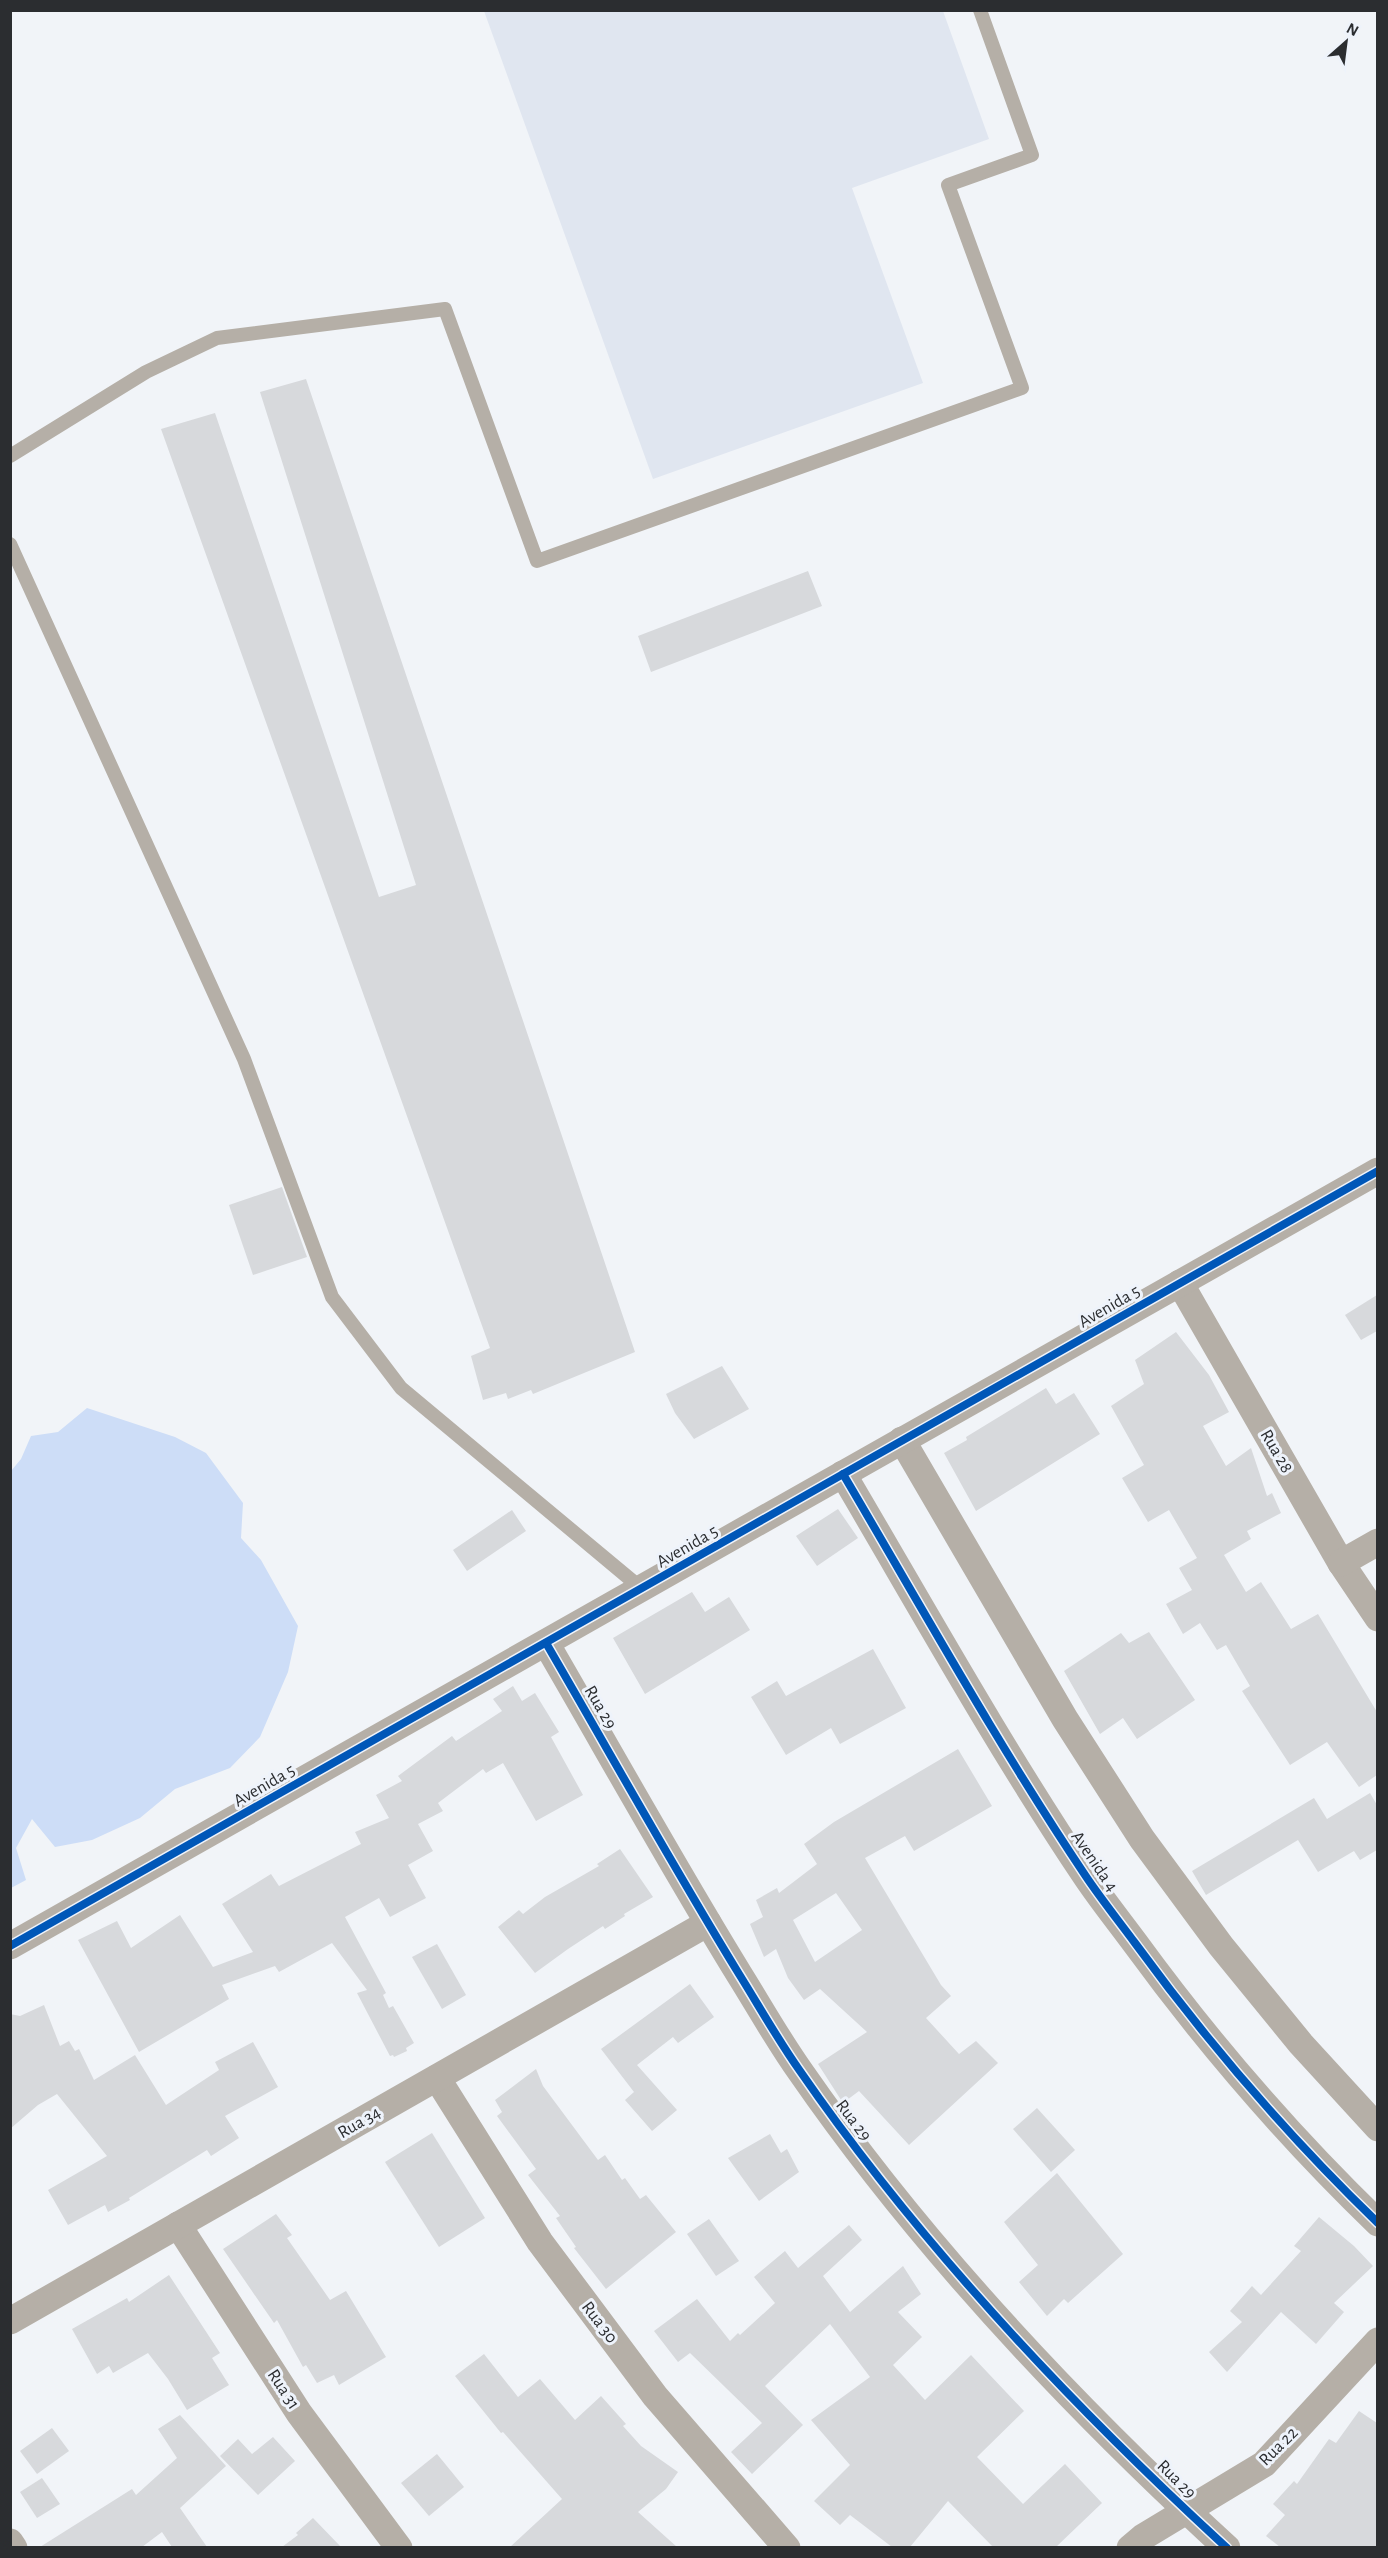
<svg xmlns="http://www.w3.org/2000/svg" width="1388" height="2558" font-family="'Alegreya Sans',sans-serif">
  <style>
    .built { fill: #e0e6f0 }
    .green { fill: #cdddf7 }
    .building { fill: #d7d9dc; fill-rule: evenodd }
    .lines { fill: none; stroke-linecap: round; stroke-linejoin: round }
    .lane { stroke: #b5afa7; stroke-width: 14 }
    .street { stroke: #b5afa7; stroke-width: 27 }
    .cycleway-casing { stroke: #eef3fb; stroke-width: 11 }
    .cycleway { stroke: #0057b8; stroke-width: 8 }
    .labels { text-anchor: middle; stroke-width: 6; stroke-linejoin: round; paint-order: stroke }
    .street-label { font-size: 18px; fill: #2b2d30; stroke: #eef3fb }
  </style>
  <rect width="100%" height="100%" fill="#f1f4f8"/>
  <path class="built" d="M 484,11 L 943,11 L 989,139 L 852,188 L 923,383 L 653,479 Z"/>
  <path class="green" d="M 87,1408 L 175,1437 L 206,1453 L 243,1503 L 241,1538 L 261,1560 L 298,1626 L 288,1672 L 260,1737 L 230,1768 L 175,1789 L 140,1818 L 92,1840 L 55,1847 L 32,1819 L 16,1848 L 26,1880 L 11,1888 L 11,1471 L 21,1459 L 31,1436 L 58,1432 Z"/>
  <g class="building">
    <path d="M 306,379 L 635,1352 L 533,1394 L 531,1390 L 508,1399 L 506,1393 L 483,1400 L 471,1356 L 490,1348 L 161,429 L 215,413 L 379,897 L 416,885 L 260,392 Z"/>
    <path d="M 808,571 L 822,606 L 651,672 L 638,636 Z"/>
    <path d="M 282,1187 L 307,1257 L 253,1275 L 229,1205 Z"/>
    <path d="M 1377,1295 L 1377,1331 L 1361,1340 L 1345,1315 Z"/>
    <path d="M 1176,1332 L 1209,1375 L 1229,1412 L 1203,1426 L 1226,1466 L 1251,1448 L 1267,1496 L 1272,1493 L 1281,1513 L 1247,1531 L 1251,1539 L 1224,1555 L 1246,1592 L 1261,1582 L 1291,1629 L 1318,1614 L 1377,1712 L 1377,1775 L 1359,1787 L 1327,1742 L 1290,1765 L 1242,1691 L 1250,1686 L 1226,1645 L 1217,1650 L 1200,1623 L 1183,1634 L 1166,1604 L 1192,1590 L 1179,1568 L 1197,1558 L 1169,1510 L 1148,1522 L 1122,1478 L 1144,1465 L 1111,1406 L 1144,1384 L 1135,1360 Z"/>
    <path d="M 722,1366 L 749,1409 L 694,1439 L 675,1413 L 666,1394 Z"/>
    <path d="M 1046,1388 L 1056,1404 L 1074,1393 L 1100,1434 L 976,1511 L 944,1453 L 967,1440 L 966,1437 Z"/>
    <path d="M 838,1509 L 858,1538 L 817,1566 L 796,1536 Z"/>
    <path d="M 512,1510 L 526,1531 L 467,1571 L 453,1550 Z"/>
    <path d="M 692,1592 L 705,1612 L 729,1597 L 750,1630 L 645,1694 L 613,1638 Z"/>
    <path d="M 1149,1632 L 1195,1700 L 1137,1739 L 1123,1718 L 1100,1734 L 1064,1671 L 1121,1633 L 1129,1643 Z"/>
    <path d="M 873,1649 L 906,1708 L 840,1744 L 831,1728 L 786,1755 L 751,1697 L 777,1681 L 786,1696 Z"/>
    <path d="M 513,1686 L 522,1701 L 535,1693 L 559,1732 L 551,1737 L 583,1795 L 536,1821 L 503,1763 L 486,1773 L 483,1769 L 438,1803 L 443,1811 L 418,1824 L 433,1851 L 408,1865 L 426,1898 L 390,1917 L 379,1898 L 345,1917 L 386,1993 L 383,1995 L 389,2008 L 393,2006 L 414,2043 L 406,2048 L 407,2051 L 394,2057 L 393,2055 L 390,2056 L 357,1993 L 367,1990 L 332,1943 L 279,1972 L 275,1966 L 222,1985 L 229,1999 L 139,2052 L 78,1940 L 117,1921 L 131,1948 L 180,1915 L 213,1967 L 253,1952 L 222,1904 L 271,1874 L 279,1886 L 361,1844 L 355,1832 L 389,1818 L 376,1795 L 402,1781 L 398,1776 L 452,1736 L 456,1741 L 502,1711 L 493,1699 Z"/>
    <path d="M 958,1749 L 992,1806 L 914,1851 L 905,1836 L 865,1858 L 941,1985 L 951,1996 L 926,2018 L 959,2054 L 976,2041 L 998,2063 L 909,2145 L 859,2091 L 843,2103 L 818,2064 L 867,2032 L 820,1989 L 804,2000 L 788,1978 L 776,1949 L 764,1957 L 750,1924 L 763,1917 L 756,1900 L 777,1888 L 779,1893 L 817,1864 L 804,1844 L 834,1822 ZM 836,1893 L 862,1930 L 815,1962 L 793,1920 Z"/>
    <path d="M 1370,1793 L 1377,1805 L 1377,1850 L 1360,1860 L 1354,1851 L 1318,1872 L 1298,1840 L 1206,1895 L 1192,1871 L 1314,1798 L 1327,1819 Z"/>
    <path d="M 620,1849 L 653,1897 L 624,1914 L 625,1916 L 605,1929 L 603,1926 L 568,1949 L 535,1973 L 498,1927 L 519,1910 L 523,1914 L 545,1897 L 599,1866 L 597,1864 Z"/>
    <path d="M 437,1944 L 466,1995 L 442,2009 L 412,1957 Z"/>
    <path d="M 690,1984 L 714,2017 L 678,2043 L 673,2037 L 637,2065 L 677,2110 L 652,2131 L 625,2100 L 634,2092 L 601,2049 Z"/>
    <path d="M 44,2005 L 60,2046 L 69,2041 L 75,2051 L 79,2049 L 94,2080 L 135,2055 L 166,2105 L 219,2070 L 215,2062 L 253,2042 L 278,2087 L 225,2116 L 239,2138 L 211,2156 L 207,2150 L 129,2198 L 130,2200 L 108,2212 L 105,2205 L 68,2225 L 48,2190 L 107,2156 L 57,2094 L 38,2105 L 10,2129 L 10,2014 L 20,2016 Z"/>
    <path d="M 536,2069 L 543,2086 L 598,2160 L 605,2155 L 622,2180 L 625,2178 L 640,2199 L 646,2195 L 676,2232 L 606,2289 L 574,2248 L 576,2247 L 556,2218 L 560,2216 L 528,2175 L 536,2169 L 497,2116 L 502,2112 L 495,2100 Z"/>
    <path d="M 1037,2108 L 1075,2150 L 1051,2172 L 1013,2129 Z"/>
    <path d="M 432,2133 L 485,2218 L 439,2247 L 385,2162 Z"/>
    <path d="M 770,2134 L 781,2153 L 787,2149 L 799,2172 L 759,2201 L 728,2158 Z"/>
    <path d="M 1057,2173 L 1123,2254 L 1068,2303 L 1064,2299 L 1047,2316 L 1019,2282 L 1038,2265 L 1004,2222 Z"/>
    <path d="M 276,2214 L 292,2235 L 287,2238 L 330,2300 L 346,2291 L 386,2357 L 339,2385 L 334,2375 L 317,2383 L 306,2365 L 303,2367 L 277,2320 L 274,2323 L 223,2249 Z"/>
    <path d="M 1319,2217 L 1354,2246 L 1373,2266 L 1334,2303 L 1344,2312 L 1316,2344 L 1281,2312 L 1227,2372 L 1209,2352 L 1242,2322 L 1230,2311 L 1252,2286 L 1261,2295 L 1301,2251 L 1294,2246 Z"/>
    <path d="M 709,2219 L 739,2261 L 716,2276 L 687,2234 Z"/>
    <path d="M 849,2225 L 862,2240 L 823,2276 L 850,2312 L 903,2266 L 921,2294 L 898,2312 L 922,2337 L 893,2365 L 925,2400 L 971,2355 L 1024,2411 L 977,2457 L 1023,2504 L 1065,2464 L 1102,2503 L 1056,2547 L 993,2547 L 948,2501 L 910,2547 L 892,2547 L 850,2515 L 840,2525 L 814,2501 L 850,2465 L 811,2420 L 870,2377 L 830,2324 L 765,2386 L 803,2425 L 752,2474 L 731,2452 L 762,2423 L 690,2353 L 678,2362 L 654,2331 L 697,2299 L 730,2341 L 738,2333 L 740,2335 L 775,2303 L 754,2277 L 785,2251 L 798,2268 Z"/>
    <path d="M 169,2275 L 220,2353 L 212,2358 L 229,2385 L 187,2410 L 168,2379 L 148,2353 L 113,2373 L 109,2366 L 97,2374 L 72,2329 L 127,2298 L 129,2302 Z"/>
    <path d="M 484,2354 L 518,2397 L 540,2379 L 575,2420 L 601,2396 L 626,2424 L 623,2426 L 641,2446 L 678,2472 L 666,2489 L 638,2512 L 677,2547 L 510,2547 L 562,2499 L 503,2432 L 501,2433 L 455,2376 Z"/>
    <path d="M 1359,2411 L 1377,2423 L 1377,2547 L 1280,2547 L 1266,2536 L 1285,2515 L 1273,2504 L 1294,2481 L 1297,2484 L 1329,2439 L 1336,2443 Z"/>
    <path d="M 180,2415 L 226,2466 L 180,2508 L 207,2547 L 172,2547 L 162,2532 L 142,2547 L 40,2547 L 132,2489 L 136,2495 L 177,2458 L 158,2429 Z"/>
    <path d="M 52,2428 L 69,2451 L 37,2474 L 20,2451 Z"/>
    <path d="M 273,2437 L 295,2461 L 258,2495 L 220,2456 L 238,2439 L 252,2454 Z"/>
    <path d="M 437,2454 L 464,2487 L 429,2516 L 401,2483 Z"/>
    <path d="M 42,2478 L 60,2504 L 37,2518 L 20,2492 Z"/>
    <path d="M 313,2518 L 341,2547 L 282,2547 L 298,2535 L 296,2533 Z"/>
  </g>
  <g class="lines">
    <g class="lane">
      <path d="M 10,456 L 146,372 L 217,338 L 445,309 L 537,561 L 1022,388 L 948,185 L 1032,155 L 980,10"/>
      <path d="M 10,544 L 244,1059 L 332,1297 L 401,1388 L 642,1589"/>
    </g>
    <g class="street">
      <path d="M 1180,1283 L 1341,1563 L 1378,1618"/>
      <path d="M 902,1440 L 1065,1719 L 1142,1839 L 1221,1946 L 1301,2044 L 1378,2128"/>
      <path d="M 843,1474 C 922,1608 998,1745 1085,1875 C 1101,1899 1118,1920 1135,1943 C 1208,2043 1289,2137 1378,2223"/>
      <path d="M 1341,1563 L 1378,1542"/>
      <path d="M 546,1643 C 610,1753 672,1865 739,1974 C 759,2006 778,2040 800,2071 C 921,2246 1070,2404 1227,2548"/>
      <path d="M 10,1946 L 1378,1171"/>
      <path d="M 437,2078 L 540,2242 L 655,2396 L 787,2548"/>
      <path d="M 178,2225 L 299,2413 L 399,2548"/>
      <path d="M 10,2321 L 708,1923"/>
      <path d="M 10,2542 L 14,2548"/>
      <path d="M 1130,2548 L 1143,2537 L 1264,2464 L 1378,2341"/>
    </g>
    <g class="cycleway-casing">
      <g id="cycleway">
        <path d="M 843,1474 C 922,1608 998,1745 1085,1875 C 1101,1899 1118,1920 1135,1943 C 1208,2043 1289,2137 1378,2223"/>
        <path d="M 546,1643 C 610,1753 672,1865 739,1974 C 759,2006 778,2040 800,2071 C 921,2246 1070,2404 1227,2548"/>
        <path d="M 10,1946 L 1378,1171"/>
      </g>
    </g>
    <use href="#cycleway" class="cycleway"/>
  </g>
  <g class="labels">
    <g class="street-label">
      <text transform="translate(1109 1306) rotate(-30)" y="6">Avenida 5</text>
      <text transform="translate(1277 1451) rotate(60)" y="6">Rua 28</text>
      <text transform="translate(687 1546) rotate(-30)" y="6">Avenida 5</text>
      <text transform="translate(601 1707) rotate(60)" y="6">Rua 29</text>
      <text transform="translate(264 1785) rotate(-30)" y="6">Avenida 5</text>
      <text transform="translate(1095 1861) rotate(56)" y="6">Avenida 4</text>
      <text transform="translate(854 2120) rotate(53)" y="6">Rua 29</text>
      <text transform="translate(359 2122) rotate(-30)" y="6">Rua 34</text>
      <text transform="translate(600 2322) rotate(53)" y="6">Rua 30</text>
      <text transform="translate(284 2389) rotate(57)" y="6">Rua 31</text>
      <text transform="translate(1278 2446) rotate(-45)" y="6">Rua 22</text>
      <text transform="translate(1177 2479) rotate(45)" y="6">Rua 29</text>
    </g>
  </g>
  <rect width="1388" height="2558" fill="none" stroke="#2b2d30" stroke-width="24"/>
  <g transform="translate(1346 42) rotate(28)" stroke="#eef3fb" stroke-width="4.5" paint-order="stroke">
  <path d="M0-4.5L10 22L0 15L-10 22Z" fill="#2b2d30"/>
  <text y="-9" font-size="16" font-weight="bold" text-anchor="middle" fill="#2b2d30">N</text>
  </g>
</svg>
